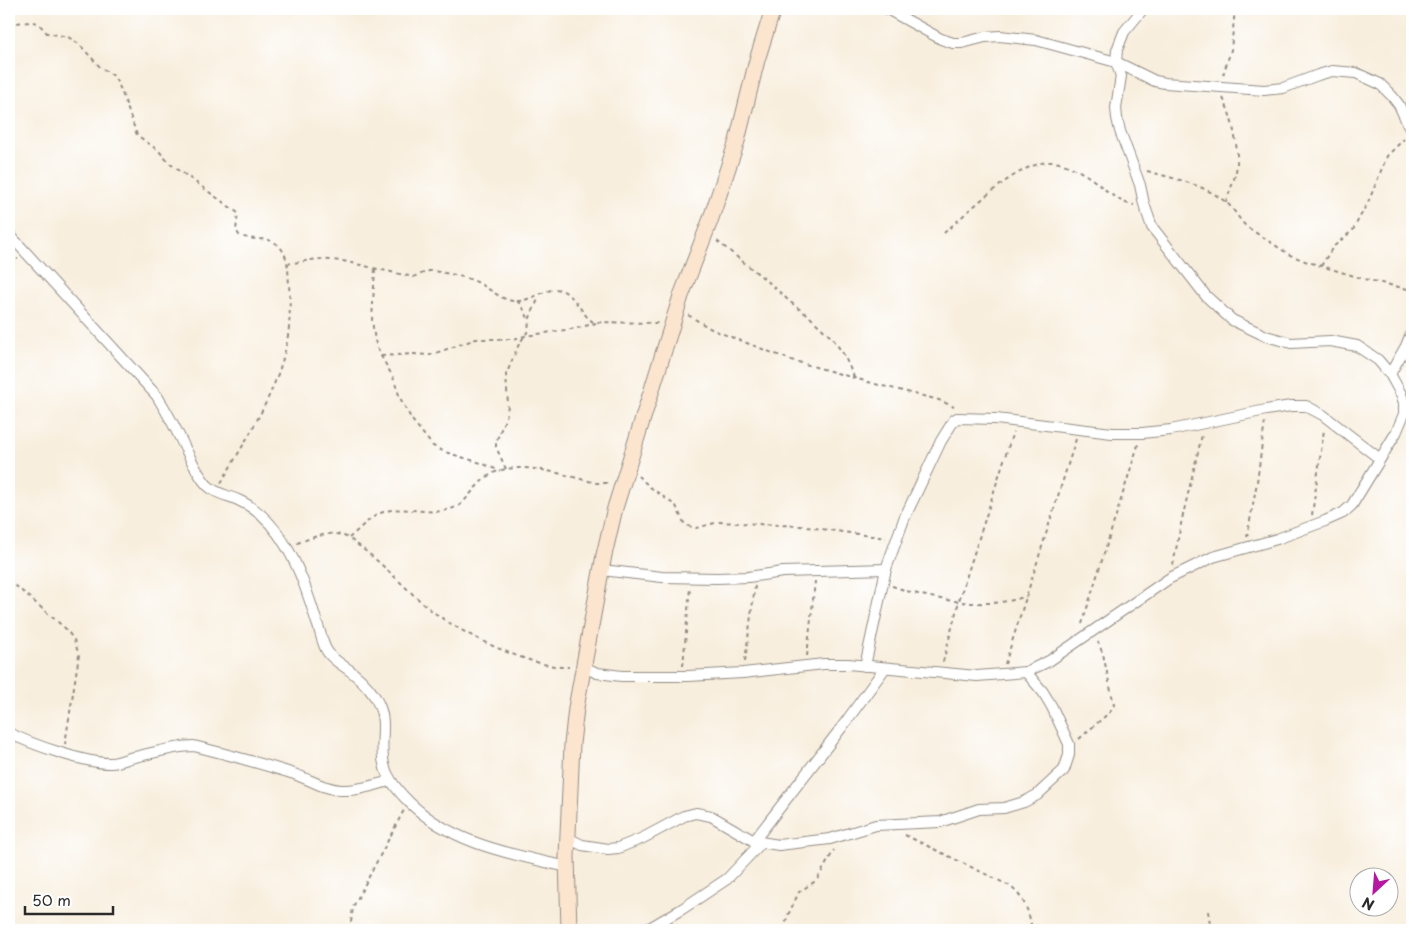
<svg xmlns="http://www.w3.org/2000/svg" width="1421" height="939" font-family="'Playpen Sans',sans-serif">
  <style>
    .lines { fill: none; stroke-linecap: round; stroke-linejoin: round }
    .street-casing { stroke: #928c84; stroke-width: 12 }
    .secondary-casing { stroke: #928c84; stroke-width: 17 }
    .path { stroke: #928c84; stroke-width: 2; stroke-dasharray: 4 4; stroke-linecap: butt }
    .street { stroke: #fff; stroke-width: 10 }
    .secondary { stroke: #fce5cf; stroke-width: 15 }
  </style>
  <rect width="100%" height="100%" fill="#fff"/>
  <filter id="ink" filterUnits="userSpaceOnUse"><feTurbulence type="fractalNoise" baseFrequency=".02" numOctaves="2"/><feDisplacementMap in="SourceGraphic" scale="10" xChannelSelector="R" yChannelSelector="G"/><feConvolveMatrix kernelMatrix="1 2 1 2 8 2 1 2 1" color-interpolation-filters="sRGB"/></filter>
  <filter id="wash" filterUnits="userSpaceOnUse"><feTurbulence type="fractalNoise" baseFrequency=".0096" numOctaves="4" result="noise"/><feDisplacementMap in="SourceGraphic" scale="20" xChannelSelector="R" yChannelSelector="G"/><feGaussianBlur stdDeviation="1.12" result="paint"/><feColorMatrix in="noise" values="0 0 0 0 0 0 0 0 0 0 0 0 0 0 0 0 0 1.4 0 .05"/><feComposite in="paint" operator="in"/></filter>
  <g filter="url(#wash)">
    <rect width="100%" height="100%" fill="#f8eedd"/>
  </g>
  <g filter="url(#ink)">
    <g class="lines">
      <g class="street-casing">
        <g id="street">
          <path d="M 887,9 L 941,39 L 953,43 L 962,43 L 985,37 L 1000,36 L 1036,40 L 1116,62 L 1155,81 L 1165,83 L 1264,90 L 1283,88 L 1318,75 L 1332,71 L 1356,73 L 1380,84 L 1392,96 L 1399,105 L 1412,133"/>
          <path d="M 9,234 L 157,396 C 167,412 176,429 184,446 C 191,459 197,474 207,485 C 216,494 227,495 238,500 C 259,509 274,526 286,546 C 300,569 309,597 317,623 C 321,633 322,643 327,651 C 333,661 345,666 353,673 C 363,681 374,693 379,705 C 388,725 378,747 385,768 C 389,781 399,792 409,802 C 452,844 511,854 567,867"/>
          <path d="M 1390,374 L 1406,346 L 1412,331"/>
          <path d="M 602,570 L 662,577 L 717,578 L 748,577 L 783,572 L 886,569"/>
          <path d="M 865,666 L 886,569 L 904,519 L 941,441 L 954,420 L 957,418 L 996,419 L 1112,433 L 1142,433 L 1171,430 L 1266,410 L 1291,406 L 1306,406 L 1323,415 L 1380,459"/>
          <path d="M 584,667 L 597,673 L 622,676 L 688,676 L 743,673 L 824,664 L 848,664 L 977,676 L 1026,672 L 1049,661 L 1170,578 L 1213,557 L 1277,539 L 1325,521 L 1343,513 L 1352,505 L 1396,433 L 1404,414 L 1404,403 L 1401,394 L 1390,374 L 1378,360 L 1357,346 L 1330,341 L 1291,343 L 1266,336 L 1232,320 L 1206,296 L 1152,227 L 1144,204 L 1140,185 L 1120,131 L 1117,118 L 1116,108 L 1121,76 L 1116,62 L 1117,50 L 1124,32 L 1143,9"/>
          <path d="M 9,733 C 31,744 87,764 111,763 C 117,763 124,760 130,758 C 150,754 174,746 194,746 C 226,754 259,763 291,773 C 308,778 322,789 341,790 C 358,791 374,785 390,781"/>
          <path d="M 568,838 L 582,845 L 608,849 L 618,848 L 643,838 L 684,816 L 696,813 L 711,816 L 754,841 L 779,845 L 830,839 L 876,825 L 940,822 L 979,809 L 1004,808 L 1024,802 L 1037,795 L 1064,770 L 1069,755 L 1069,744 L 1052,707 L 1043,692 L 1026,672"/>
          <path d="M 754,841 L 842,727 L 885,668"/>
          <path d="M 9,929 L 11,930"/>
          <path d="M 646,930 L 682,909 L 727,879 L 761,843"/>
        </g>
      </g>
      <g class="secondary-casing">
        <path id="secondary" d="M 569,930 L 567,857 L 572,744 L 576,708 L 604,555 L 615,508 L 681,296 L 710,221 L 737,141 L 757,60 L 773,9"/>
      </g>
      <g class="path">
        <path d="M 9,23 L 33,22 L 38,23 L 47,33 L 68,37 L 79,44 L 100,67 L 114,76 L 121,90 L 137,135 L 159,151 L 169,163 L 238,213 L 236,230 L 239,235 C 252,242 267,235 278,245 C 289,255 288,271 289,285 C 290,298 290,313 289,327 C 284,382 248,436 221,483"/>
        <path d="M 1223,75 L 1231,50 L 1235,9"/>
        <path d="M 1223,98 C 1232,116 1238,144 1237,164 C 1236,177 1230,190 1226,202"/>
        <path d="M 1147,171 C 1175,179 1204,184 1227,203 C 1235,210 1239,220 1247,227 L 1290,255 L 1305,261 L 1364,279 L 1412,290"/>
        <path d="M 944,233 C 968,212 1019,161 1051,162 C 1063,162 1076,169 1086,175 C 1101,184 1116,203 1134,205"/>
        <path d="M 717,241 L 771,284 L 789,301 L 811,318 L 833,339 L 844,355 L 854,377"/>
        <path d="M 9,258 L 18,259"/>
        <path d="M 287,264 L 317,259 L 343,261 L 413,277 L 429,271 L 435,271 C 447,274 460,275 472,280 C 487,285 501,302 517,301 C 532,301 548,286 561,290 C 575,295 581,314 593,322 L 658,323"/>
        <path d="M 1321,266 L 1333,247 L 1353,230 L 1370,198 L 1387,156 L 1404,139"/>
        <path d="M 375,269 L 372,320 L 375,341 L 381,356 L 393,377 L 400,398 L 412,420 L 433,446 L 445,452 L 481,463 L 500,471"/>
        <path d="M 517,301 L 522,306 L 529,320"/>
        <path d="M 688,315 L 713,330 L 791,360 L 879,385 L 939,400 L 954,407"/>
        <path d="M 381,356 L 413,354 L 430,355 L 476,339 L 513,339 L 525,336 L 578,328 L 596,323"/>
        <path d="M 506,469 L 496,447 L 496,442 L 507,414 L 508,404 L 506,375 L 519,344 L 528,331 L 529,320 L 539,297"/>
        <path d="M 638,476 L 650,487 L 676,506 L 684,523 L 688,526 L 696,528 L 719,522 L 800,526 L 886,538"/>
        <path d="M 1312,515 L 1324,430"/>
        <path d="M 1247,537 L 1257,482 L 1265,421"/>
        <path d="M 349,538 C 360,529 372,514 387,511 C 411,505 434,519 460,505 C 470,496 478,482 490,475 C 516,458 568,476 596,483 L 608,483"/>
        <path d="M 297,543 C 312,538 329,530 344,536 C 351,539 357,544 363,549 C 385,566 404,587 425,605 C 452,630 532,669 569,667"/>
        <path d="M 1173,565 L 1182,519 L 1202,435"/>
        <path d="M 9,580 L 66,629 L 74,640 L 79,655 L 65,744"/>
        <path d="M 892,586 C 902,589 912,593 922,595 C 957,603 993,608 1027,596"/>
        <path d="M 1082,624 L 1139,442"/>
        <path d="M 807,656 L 815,581"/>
        <path d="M 745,661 L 755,586"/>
        <path d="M 943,662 L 960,597 L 1013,432"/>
        <path d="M 1005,664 L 1076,439"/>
        <path d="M 683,666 L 690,588"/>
        <path d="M 1079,739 L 1110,712 L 1114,705 L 1103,654 L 1098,642"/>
        <path d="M 905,835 L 1010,886 C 1025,899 1029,911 1032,930"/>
        <path d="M 1208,911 L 1211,930"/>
        <path d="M 350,930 L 353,907 L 404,810"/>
        <path d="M 783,930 L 789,913 L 799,892 L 817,880 L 834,850"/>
      </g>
      <use href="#street" class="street"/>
      <use href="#secondary" class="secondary"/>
    </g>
  </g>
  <rect width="1421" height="939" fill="none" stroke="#fff" stroke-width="30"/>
  <g transform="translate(1374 892) rotate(206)"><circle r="24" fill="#ffffff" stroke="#aaaaaa"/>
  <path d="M0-4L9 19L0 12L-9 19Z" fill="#b5179e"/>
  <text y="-8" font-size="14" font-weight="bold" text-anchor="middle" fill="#2b2b2b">N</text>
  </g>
  <path d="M25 906v8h88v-8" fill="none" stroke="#2b2b2b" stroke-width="2.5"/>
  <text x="32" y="906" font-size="15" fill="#2b2b2b" stroke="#ffffff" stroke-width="4" paint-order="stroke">50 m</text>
</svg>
